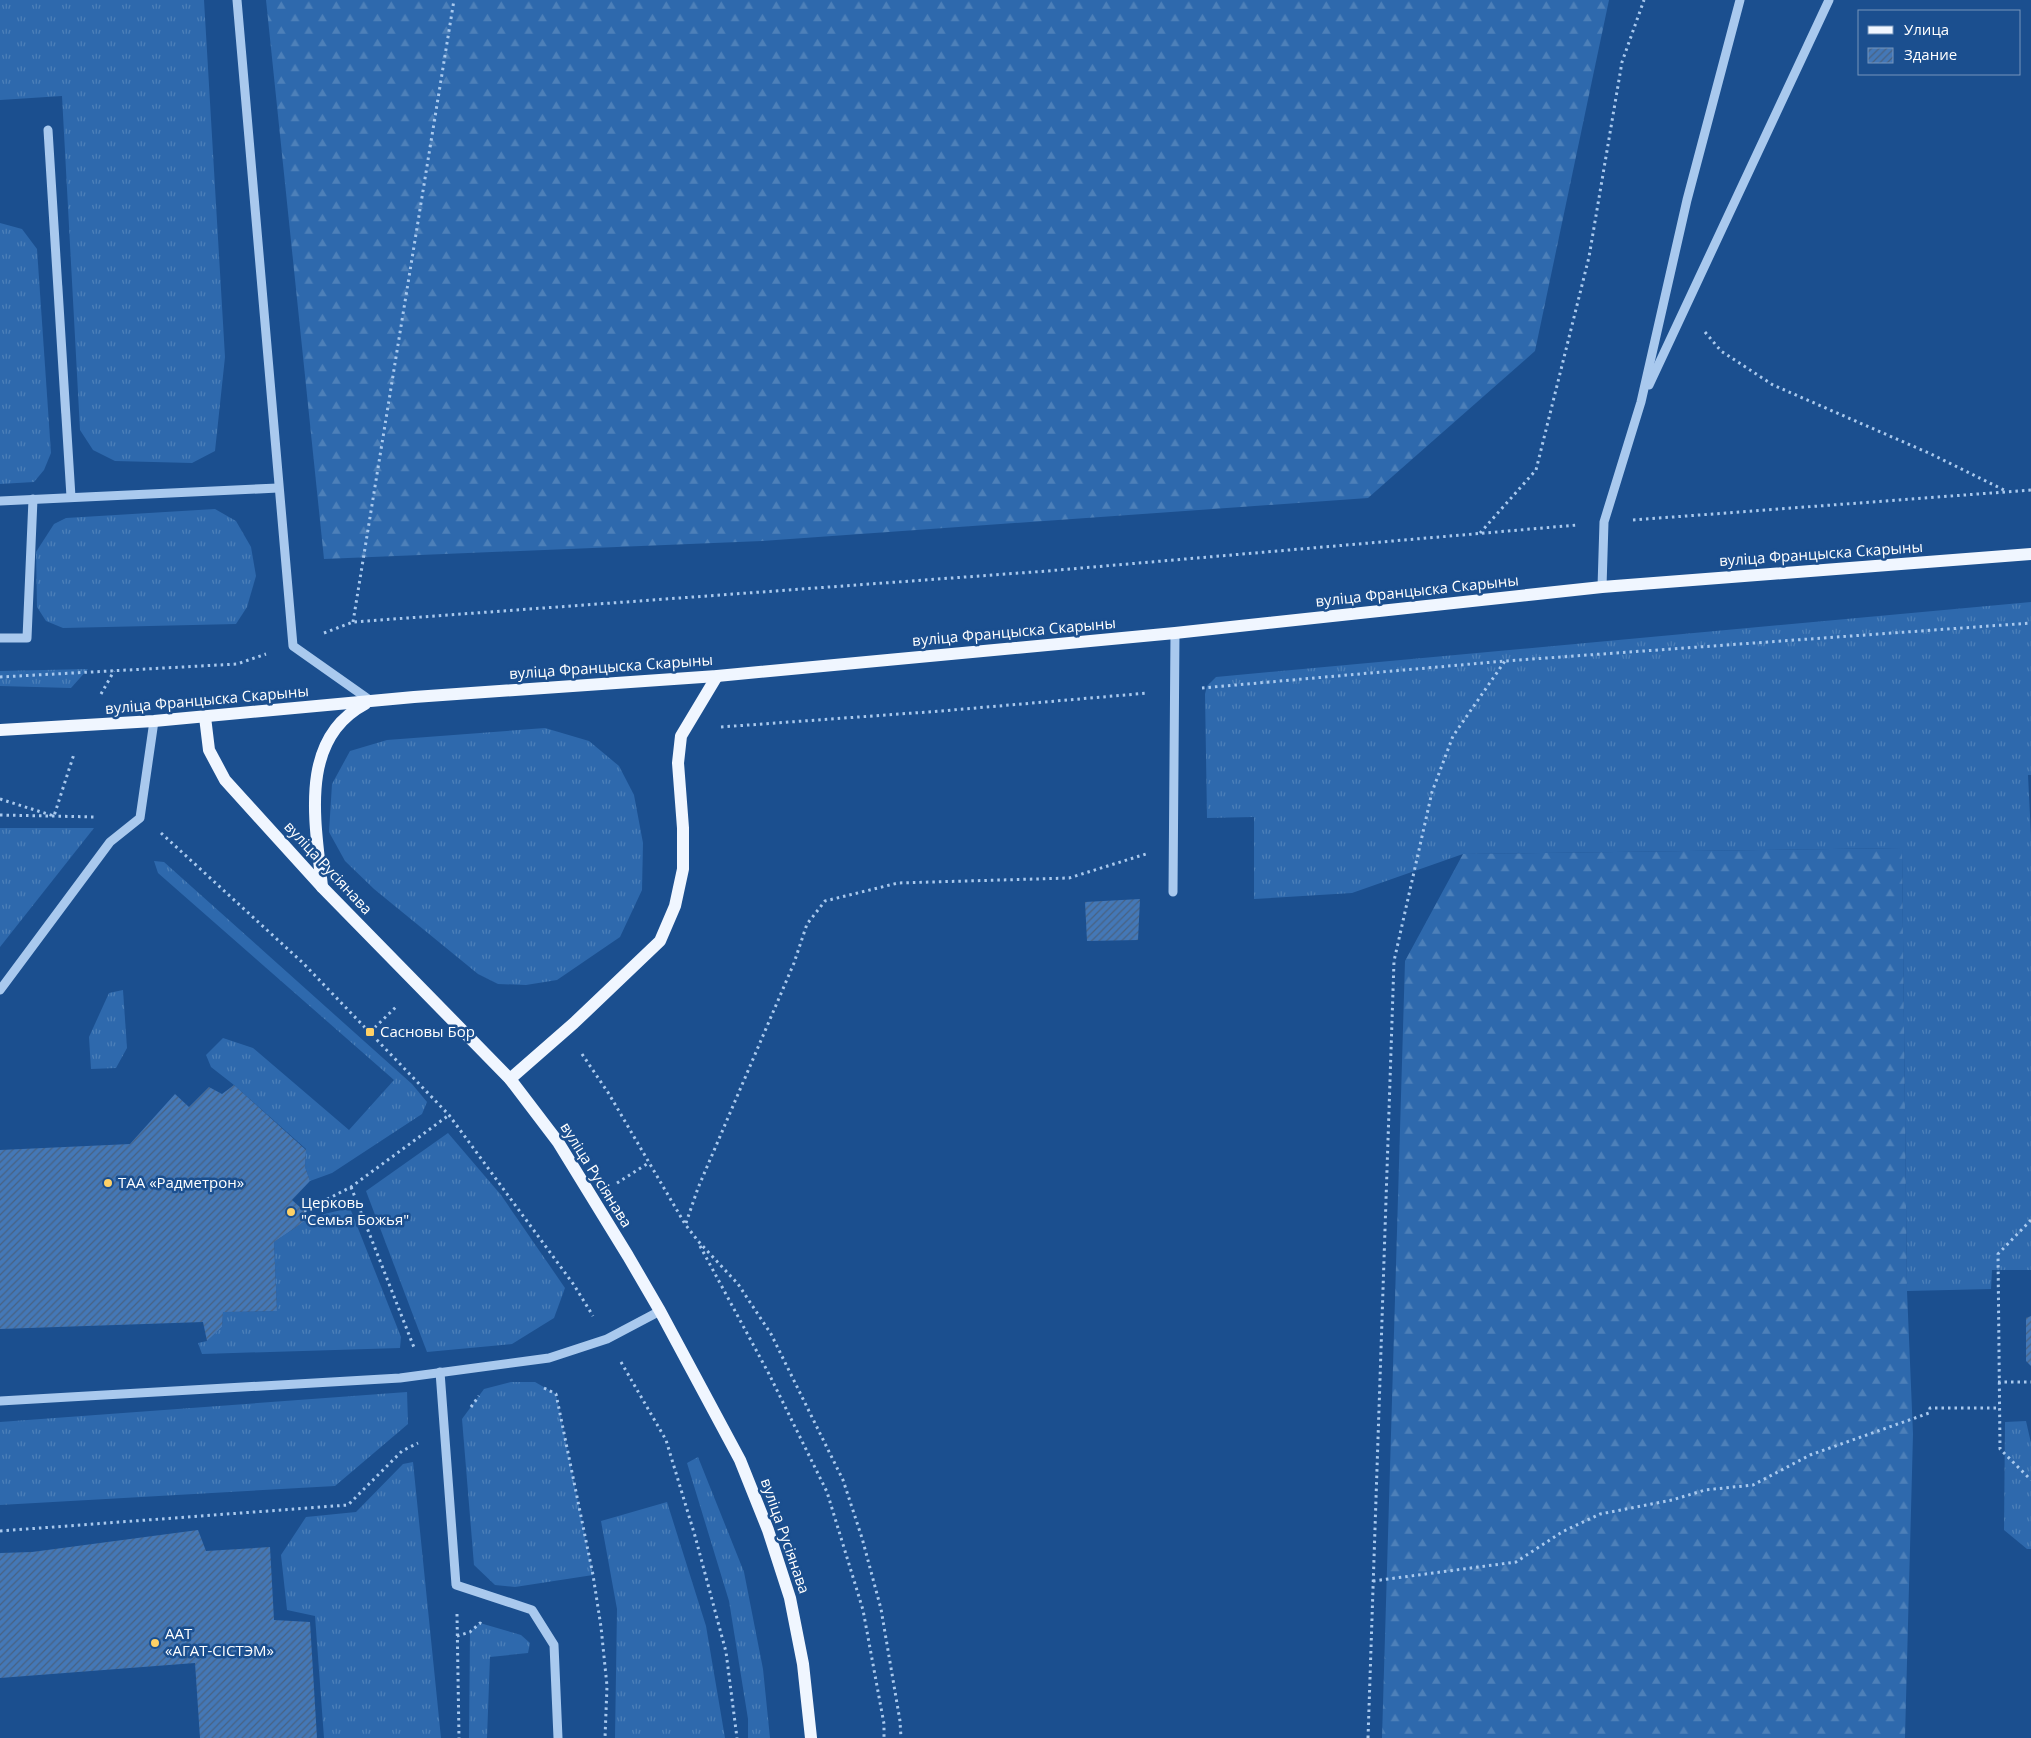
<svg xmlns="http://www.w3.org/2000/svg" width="2031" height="1738" font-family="'Open Sans',sans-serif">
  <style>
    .grass { fill: url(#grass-tufts) }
    .forest { fill: url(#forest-firs) }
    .building { fill: url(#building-hatch) }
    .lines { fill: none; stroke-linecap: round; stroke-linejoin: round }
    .path { stroke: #a9c9ee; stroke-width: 3; stroke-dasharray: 2.5 4; stroke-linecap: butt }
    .minor { stroke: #a9c9ee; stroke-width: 9 }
    .major { stroke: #f0f6ff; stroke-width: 12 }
    .poi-dot { fill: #ffd166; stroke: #1b4f8f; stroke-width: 2 }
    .labels { text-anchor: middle; stroke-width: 5; stroke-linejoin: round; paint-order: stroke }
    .street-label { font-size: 15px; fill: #fff; stroke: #1b4f8f }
    .poi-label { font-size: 15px; fill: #fff; stroke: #1b4f8f; text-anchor: start }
  </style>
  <defs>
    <pattern id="grass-tufts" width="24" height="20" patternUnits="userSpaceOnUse" patternTransform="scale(1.25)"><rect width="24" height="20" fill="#2e69ad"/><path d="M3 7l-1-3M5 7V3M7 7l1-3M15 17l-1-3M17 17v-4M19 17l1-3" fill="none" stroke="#4d80b9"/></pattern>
    <pattern id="forest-firs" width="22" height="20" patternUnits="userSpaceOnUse" patternTransform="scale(1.25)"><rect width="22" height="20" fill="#2e69ad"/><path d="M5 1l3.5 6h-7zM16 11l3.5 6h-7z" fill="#4d80b9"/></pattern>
    <pattern id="building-hatch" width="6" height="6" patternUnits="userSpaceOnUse" patternTransform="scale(1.25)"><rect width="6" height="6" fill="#4478b7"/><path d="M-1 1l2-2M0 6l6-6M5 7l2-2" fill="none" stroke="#486282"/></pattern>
  </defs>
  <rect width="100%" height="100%" fill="#1b4f8f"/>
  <g class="grass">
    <path d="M 0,0 L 204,0 L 225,357 L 215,451 L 192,463 L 115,461 L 93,450 L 80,430 L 62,96 L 0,100 Z"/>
    <path d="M 0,223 L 22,229 L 37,249 L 51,453 L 44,470 L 34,482 L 0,484 Z"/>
    <path d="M 215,509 L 236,521 L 251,547 L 256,576 L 247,607 L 236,624 L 63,628 L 46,621 L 37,607 L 36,552 L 54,524 L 66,518 Z"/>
    <path d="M 2031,602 L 2031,775 L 2028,775 L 2031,836 L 2031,1270 L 1992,1270 L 1991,1289 L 1907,1291 L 1902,848 L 1463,854 L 1352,893 L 1254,899 L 1254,817 L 1207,818 L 1205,694 L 1207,686 L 1216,677 Z"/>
    <path d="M 88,669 L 71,688 L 0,686 L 0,671 Z"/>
    <path d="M 545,728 L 589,741 L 619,766 L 634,795 L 643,843 L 642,890 L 620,937 L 557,980 L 526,985 L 498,984 L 478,974 L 374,889 L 345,861 L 329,832 L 332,784 L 350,751 L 387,740 Z"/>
    <path d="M 0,828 L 94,828 L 0,947 Z"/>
    <path d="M 154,861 L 164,862 L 412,1084 L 427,1102 L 422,1114 L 332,1173 L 310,1181 L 305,1167 L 306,1149 L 234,1085 L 211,1067 L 206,1055 L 223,1038 L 253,1048 L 349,1130 L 394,1080 L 158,873 Z"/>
    <path d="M 123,990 L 127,1048 L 116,1068 L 91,1069 L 89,1037 L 109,993 Z"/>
    <path d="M 448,1133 L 501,1195 L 565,1288 L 554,1318 L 512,1344 L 427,1352 L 366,1191 Z"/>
    <path d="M 350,1208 L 401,1337 L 400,1348 L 202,1354 L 198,1343 L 207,1341 L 222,1327 L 223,1312 L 277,1311 L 274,1242 L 311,1217 Z"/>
    <path d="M 511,1382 L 535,1382 L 556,1394 L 593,1575 L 515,1587 L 495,1585 L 474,1565 L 462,1419 L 484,1389 Z"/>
    <path d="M 407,1392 L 408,1424 L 335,1486 L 0,1505 L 0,1422 Z"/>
    <path d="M 2026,1421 L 2031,1443 L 2031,1549 L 2027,1549 L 2004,1530 L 2005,1422 Z"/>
    <path d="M 698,1457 L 744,1572 L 763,1669 L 770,1738 L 748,1738 L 748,1719 L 729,1601 L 687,1463 Z"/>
    <path d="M 413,1462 L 441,1738 L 324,1738 L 315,1616 L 287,1610 L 281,1555 L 306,1517 L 356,1512 L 403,1464 Z"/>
    <path d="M 667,1502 L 706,1626 L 725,1738 L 615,1738 L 617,1609 L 601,1521 Z"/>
    <path d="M 480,1623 L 521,1635 L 530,1643 L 528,1653 L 490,1657 L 487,1738 L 469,1738 L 470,1632 Z"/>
  </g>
  <g class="forest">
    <path d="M 266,0 L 1609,0 L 1535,351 L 1368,498 L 762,541 L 324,559 Z"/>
    <path d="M 1902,848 L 1907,1291 L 1913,1434 L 1905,1738 L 1382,1738 L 1405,961 L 1463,854 Z"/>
  </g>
  <g class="building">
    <path d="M 1140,899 L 1138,940 L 1087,941 L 1085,902 Z"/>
    <path d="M 234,1085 L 306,1150 L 305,1167 L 310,1181 L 292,1200 L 311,1217 L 274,1242 L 277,1311 L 223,1312 L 222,1327 L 207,1341 L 203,1322 L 0,1329 L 0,1150 L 130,1144 L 175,1094 L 189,1107 L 209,1087 L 222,1094 Z"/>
    <path d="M 2031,1316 L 2031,1366 L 2026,1361 L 2026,1318 Z"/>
    <path d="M 198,1530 L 206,1551 L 270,1547 L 274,1620 L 310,1622 L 317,1738 L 200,1738 L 195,1663 L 0,1678 L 0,1553 L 32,1552 Z"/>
  </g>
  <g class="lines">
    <g class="path">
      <path d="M 1705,332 L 1721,351 L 1773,385 L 1931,454 L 2006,491"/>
      <path d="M 1633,520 L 2031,490"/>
      <path d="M 1480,533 L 1536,470 L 1589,257 L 1622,62 L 1644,0"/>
      <path d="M 353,622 L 454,0"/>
      <path d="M 324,633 L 353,622 L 1047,571 L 1577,525"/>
      <path d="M 0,677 L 237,664 L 266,654"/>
      <path d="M 1202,688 L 1505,661 L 2031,623"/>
      <path d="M 101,694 L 114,671"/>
      <path d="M 721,727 L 941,711 L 1148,693"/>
      <path d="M 0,799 L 54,816 L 74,754"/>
      <path d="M 0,815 L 97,817"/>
      <path d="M 161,833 L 303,963 L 449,1115 L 574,1285 L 593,1316"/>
      <path d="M 370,1032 L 398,1005"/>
      <path d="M 582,1054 L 609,1094 L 685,1224 L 698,1241 L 738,1284 L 771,1334 L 843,1480 L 862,1538 L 881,1609 L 900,1721 L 901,1738"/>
      <path d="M 617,1183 L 650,1162"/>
      <path d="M 351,1187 L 415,1350"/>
      <path d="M 304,1211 L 351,1187 L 449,1115"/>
      <path d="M 2031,1220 L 1998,1254 L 2000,1449 L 2031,1480"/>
      <path d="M 686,1223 L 698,1188 L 794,963 L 807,924 L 825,901 L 898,883 L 1069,878 L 1146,854"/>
      <path d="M 700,1246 L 769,1374 L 827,1492 L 863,1610 L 884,1724 L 884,1738"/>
      <path d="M 621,1362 L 666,1440 L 695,1536 L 726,1652 L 737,1738"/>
      <path d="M 1998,1382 L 2031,1382"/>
      <path d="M 544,1388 L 556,1394 L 593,1575 L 601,1627 L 607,1686 L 605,1738"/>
      <path d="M 471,1407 L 479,1396"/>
      <path d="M 0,1531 L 348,1505 L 402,1451 L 418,1443"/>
      <path d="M 1373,1581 L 1516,1562 L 1562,1532 L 1600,1514 L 1672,1500 L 1705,1490 L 1753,1485 L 1810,1455 L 1929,1413 L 1930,1408 L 2000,1408"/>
      <path d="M 457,1614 L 459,1738"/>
      <path d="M 457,1636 L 470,1632 L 480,1623 L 482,1624"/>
      <path d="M 1368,1738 L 1394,961 L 1432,792 L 1453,736 L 1505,661"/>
    </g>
    <g class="minor">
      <path d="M 237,0 L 293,646 L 371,701"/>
      <path d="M 48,130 L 71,497"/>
      <path d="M 1649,385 L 1829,0"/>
      <path d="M 0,501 L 278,488"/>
      <path d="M 1602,587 L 1604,522 L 1641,402 L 1687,200 L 1740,0"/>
      <path d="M 0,638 L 27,638 L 33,499"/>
      <path d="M 1173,892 L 1175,633"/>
      <path d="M 0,990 L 110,842 L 140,818 L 154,721"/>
      <path d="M 440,1372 L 456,1585 L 532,1610 L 554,1645 L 558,1738"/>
      <path d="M 0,1401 L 400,1378 L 549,1358 L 607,1339 L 660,1311"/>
    </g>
    <g class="major">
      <path d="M 205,717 L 209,750 L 225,780 L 322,887 L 510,1079 L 558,1142 L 628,1256 L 660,1311 L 740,1460 L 768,1530 L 790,1598 L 803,1664 L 811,1738"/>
      <path d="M 0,730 L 154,721 L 414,697 L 717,676 L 1175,633 L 1602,587 L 2031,554"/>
      <path d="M 322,887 C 316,825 297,740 365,704"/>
      <path d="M 510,1079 L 574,1023 L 660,941 L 675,906 L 683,869 L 683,828 L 678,763 L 681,736 L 717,676"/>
    </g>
  </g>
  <g class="poi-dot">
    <rect x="365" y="1027" width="10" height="10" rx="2.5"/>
    <circle cx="108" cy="1183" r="5"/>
    <circle cx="291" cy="1212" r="5"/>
    <circle cx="155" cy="1643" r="5"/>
  </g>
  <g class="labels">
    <g class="street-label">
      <text transform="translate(1821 554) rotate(-4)" y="5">вуліца Францыска Скарыны</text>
      <text transform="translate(1417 591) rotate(-6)" y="5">вуліца Францыска Скарыны</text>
      <text transform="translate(1014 632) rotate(-5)" y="5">вуліца Францыска Скарыны</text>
      <text transform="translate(611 667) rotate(-4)" y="5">вуліца Францыска Скарыны</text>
      <text transform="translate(207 700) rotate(-5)" y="5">вуліца Францыска Скарыны</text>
      <text transform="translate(328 868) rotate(47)" y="5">вуліца Русіянава</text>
      <text transform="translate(596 1175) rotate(58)" y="5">вуліца Русіянава</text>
      <text transform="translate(785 1536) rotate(71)" y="5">вуліца Русіянава</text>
    </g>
    <g class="poi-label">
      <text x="380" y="1037">Сасновы Бор</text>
      <text x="118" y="1188">ТАА «Радметрон»</text>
      <text x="301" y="1208">Церковь<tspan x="301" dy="17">"Семья Божья"</tspan></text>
      <text x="165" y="1639">ААТ<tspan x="165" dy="17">«АГАТ-СІСТЭМ»</tspan></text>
    </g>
  </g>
  <rect x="1858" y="10" width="162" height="65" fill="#1b4f8f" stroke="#7695bc"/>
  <rect x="1868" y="26" width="25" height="8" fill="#f0f6ff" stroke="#7695bc"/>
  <text x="1904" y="35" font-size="15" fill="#ffffff">Улица</text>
  <rect x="1868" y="48" width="25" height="15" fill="url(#building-hatch)" stroke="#7695bc"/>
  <text x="1904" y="60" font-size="15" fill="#ffffff">Здание</text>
</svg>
